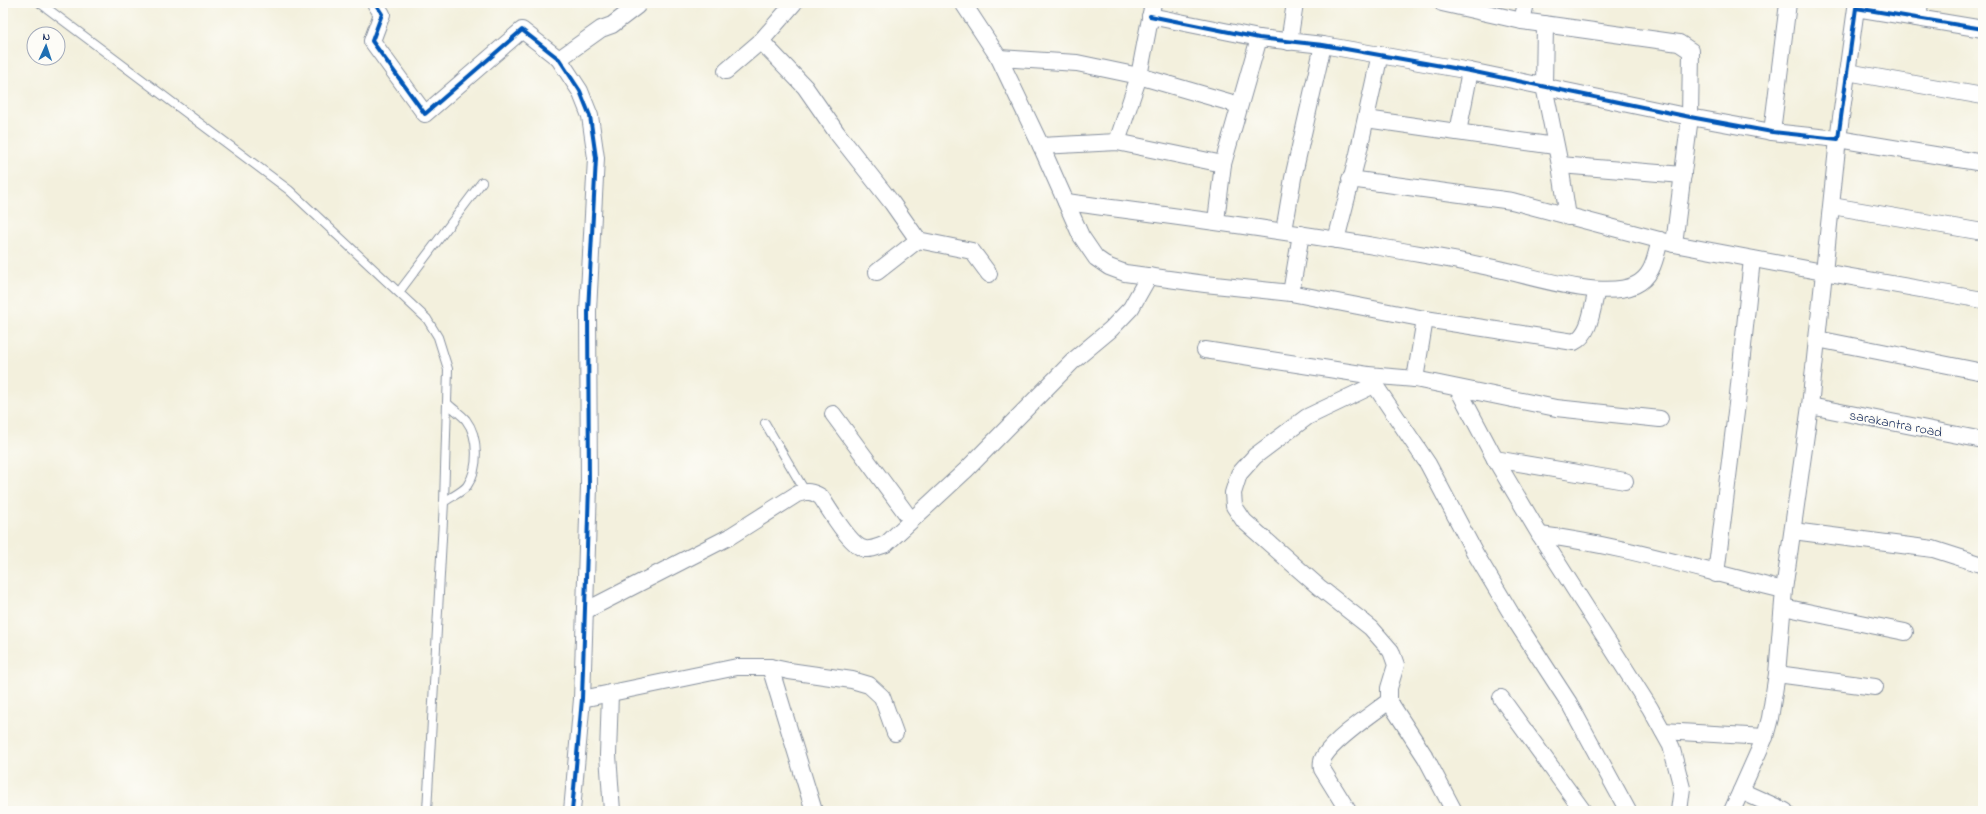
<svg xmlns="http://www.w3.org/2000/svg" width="1986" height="814" font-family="'Indie Flower',sans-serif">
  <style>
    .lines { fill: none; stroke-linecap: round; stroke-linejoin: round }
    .lane-casing { stroke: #87909e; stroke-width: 10 }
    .street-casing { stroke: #87909e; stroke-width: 18 }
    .lane { stroke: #fff; stroke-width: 8 }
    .street { stroke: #fff; stroke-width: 16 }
    .cycleway-casing { stroke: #fdfcf7; stroke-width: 6 }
    .cycleway { stroke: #0057b8; stroke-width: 4 }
    .labels { text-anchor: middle; stroke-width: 3.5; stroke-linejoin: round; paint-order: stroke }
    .street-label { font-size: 14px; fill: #1b2f5e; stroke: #fdfcf7 }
  </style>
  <rect width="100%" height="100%" fill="#fdfcf7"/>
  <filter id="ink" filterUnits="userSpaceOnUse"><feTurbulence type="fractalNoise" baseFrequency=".025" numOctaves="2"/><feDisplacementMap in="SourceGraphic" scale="8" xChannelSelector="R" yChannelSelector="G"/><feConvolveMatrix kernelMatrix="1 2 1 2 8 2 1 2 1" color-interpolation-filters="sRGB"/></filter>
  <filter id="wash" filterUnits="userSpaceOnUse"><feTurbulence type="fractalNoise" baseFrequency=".012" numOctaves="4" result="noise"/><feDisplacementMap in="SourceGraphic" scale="16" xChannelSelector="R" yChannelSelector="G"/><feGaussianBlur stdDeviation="0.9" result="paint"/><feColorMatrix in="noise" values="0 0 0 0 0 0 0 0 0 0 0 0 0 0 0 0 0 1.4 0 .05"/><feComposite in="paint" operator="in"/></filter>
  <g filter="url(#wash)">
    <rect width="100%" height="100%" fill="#f3f0dd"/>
  </g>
  <g filter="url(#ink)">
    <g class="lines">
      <g class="lane-casing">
        <g id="lane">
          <path d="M 40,3 L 289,190 L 427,319 L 438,337 L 448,369 L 444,502 L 427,811"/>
          <path d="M 399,292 L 482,182"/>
          <path d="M 765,423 L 805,491"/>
          <path d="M 444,502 C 451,497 462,492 467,486 C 479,469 479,437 466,420 C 461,414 453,409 447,403"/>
        </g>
      </g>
      <g class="street-casing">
        <g id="street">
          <path d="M 375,3 L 382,14 L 372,41 L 425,114 L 522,30 L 559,59 L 580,91 L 590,116 L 596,158 L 588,311 L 589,487 L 582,699 L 572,811"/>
          <path d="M 963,3 L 999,58 L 1041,146 L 1081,236 L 1096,258 L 1109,267 L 1125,273 L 1205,284 L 1291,293 L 1425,319 L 1574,342 C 1591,334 1592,307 1597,290"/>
          <path d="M 1442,3 L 1522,21 L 1679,43 L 1691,51 L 1690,117 L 1674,244"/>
          <path d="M 1150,16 L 1259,38 L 1323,45 L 1470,71 L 1690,117 L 1772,132 L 1838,139 L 1856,8 L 1983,29"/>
          <path d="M 1918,18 L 1920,3"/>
          <path d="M 1522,21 L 1526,3"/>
          <path d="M 1545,24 L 1544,86 L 1560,165 L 1568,217"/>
          <path d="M 761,41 L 805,87 L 837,133 L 892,203 L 918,240 L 972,251 L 989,274"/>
          <path d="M 1289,42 L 1295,3"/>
          <path d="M 999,58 L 1077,63 L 1139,76 L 1239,105"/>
          <path d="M 559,59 L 601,29 L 612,25 L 637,6"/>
          <path d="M 726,71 L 761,41 L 794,3"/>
          <path d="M 1847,72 L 1983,96"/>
          <path d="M 1366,119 L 1555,146"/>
          <path d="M 1458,132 L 1470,71"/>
          <path d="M 1772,132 L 1788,3"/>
          <path d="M 1117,142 L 1139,76 L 1153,3"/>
          <path d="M 1041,146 L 1117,142 L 1223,164"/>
          <path d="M 1560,165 L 1683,175"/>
          <path d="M 1350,179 L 1512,201 L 1674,244 L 1823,272 L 1983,300"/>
          <path d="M 1066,202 C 1171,216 1276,229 1380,247 C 1423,255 1465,261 1507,271 C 1539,279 1605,299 1635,285 C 1653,277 1655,258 1660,240"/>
          <path d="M 1832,206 L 1983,232"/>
          <path d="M 1216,221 L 1223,164 L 1259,38"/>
          <path d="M 1284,231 L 1293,178 L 1323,45"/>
          <path d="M 1336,240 L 1358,154 L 1380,54"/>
          <path d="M 877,272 L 918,240"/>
          <path d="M 1291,293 L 1301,234"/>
          <path d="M 1817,339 L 1983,372"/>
          <path d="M 1205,350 L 1368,375 L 1415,379 L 1556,408 L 1660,419"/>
          <path d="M 1368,375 L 1428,464 L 1475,553 L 1515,620 L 1569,703 L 1628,811"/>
          <path d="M 1415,379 L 1425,319"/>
          <path d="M 1374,385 L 1307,417 L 1255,456 L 1239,474 L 1233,493 L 1234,506 L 1244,521 L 1319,587 L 1371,628 L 1391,651 L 1396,665 L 1389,688 L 1389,701 L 1426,758 L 1454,811"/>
          <path d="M 1458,389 L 1495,459 L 1540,535 L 1650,708 L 1671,746 L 1682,788 L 1679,811"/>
          <path d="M 1810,406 L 1983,440"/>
          <path d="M 833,414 L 911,520"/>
          <path d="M 1495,459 L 1625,481"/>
          <path d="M 1793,531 L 1933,549 L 1983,565"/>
          <path d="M 1540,535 C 1623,545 1703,571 1784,590"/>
          <path d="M 1716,574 L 1737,404 L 1752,259"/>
          <path d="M 1783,607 L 1905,632"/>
          <path d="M 585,611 L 729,537 L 797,494 C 807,491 812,491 821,497 C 829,509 851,547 865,549 C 873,550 879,546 886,544 L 966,470 L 1074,360 L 1110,330 L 1131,308 L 1149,276"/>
          <path d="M 770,667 L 814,811"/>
          <path d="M 1777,674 L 1875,687"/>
          <path d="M 610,693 L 608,755 L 612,811"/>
          <path d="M 1501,698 L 1583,811"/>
          <path d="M 582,699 L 737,667 L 770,667 L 789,671 L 852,680 L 869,685 L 882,697 L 895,733"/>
          <path d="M 1663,731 L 1765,737"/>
          <path d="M 1741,791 L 1785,811"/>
          <path d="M 1348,811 L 1322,769 C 1321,764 1322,759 1325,755 C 1336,738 1372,714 1389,701"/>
          <path d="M 1732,811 L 1765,737 L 1770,718 L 1777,674 L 1784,590 L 1810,406 L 1838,139 L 1983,163"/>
        </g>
      </g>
      <use href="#lane" class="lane"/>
      <use href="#street" class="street"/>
      <g class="cycleway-casing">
        <g id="cycleway">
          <path d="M 375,3 L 382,14 L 372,41 L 425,114 L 522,30 L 559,59 L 580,91 L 590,116 L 596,158 L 588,311 L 589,487 L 582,699 L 572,811"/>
          <path d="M 1150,16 L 1259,38 L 1323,45 L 1470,71 L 1690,117 L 1772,132 L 1838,139 L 1856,8 L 1983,29"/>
        </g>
      </g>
      <use href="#cycleway" class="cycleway"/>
    </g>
  </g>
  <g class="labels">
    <g class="street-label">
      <text transform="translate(1896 423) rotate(11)" y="5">sarakantra road</text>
    </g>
  </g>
  <rect width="1986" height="814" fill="none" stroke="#fdfcf7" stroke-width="16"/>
  <g transform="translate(46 46) rotate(3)"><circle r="19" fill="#fdfcf7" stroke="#a3aaba"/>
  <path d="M0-3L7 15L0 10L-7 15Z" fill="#1f6fb2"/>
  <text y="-6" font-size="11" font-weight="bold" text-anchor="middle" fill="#1b2f5e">N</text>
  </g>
</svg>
